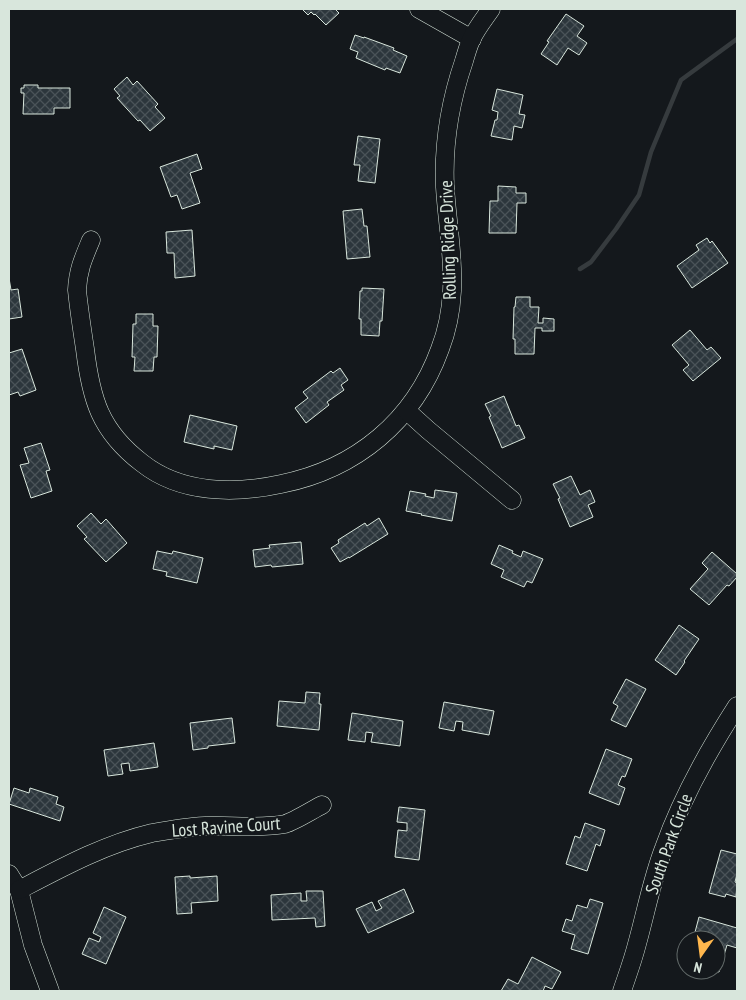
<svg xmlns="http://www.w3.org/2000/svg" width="746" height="1000" font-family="'PT Sans Narrow',sans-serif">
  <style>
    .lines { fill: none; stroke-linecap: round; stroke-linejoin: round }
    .stream { stroke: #363b3e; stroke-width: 4.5 }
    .building { fill: url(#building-cross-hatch); stroke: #d8e6dc }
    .minor-casing { stroke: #d8e6dc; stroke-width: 19 }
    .minor { stroke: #14181c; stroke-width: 18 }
    .labels { text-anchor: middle; stroke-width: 4; stroke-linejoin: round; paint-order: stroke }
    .street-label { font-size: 18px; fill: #d8e6dc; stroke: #14181c }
  </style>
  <defs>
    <pattern id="building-cross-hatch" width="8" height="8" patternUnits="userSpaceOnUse" patternTransform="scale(1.25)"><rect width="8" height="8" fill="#2c363c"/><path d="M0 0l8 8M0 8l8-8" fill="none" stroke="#4a5358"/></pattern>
  </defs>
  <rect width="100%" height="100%" fill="#14181c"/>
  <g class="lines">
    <path class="stream" d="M 580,269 L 591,262 L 616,229 L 639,195 L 651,152 L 681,80 L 737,39"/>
  </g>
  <g class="building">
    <path d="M 302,9 L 335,9 L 339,13 L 326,25 L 315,14 L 314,15 L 311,12 L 308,15 Z"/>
    <path d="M 566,14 L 584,26 L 577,36 L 587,43 L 579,55 L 568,48 L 557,65 L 541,54 L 549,42 L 547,41 Z"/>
    <path d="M 355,35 L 364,38 L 364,37 L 394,48 L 393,50 L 407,56 L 400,73 L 386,68 L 385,70 L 356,58 L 358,52 L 350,49 Z"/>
    <path d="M 127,77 L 133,85 L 137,81 L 158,104 L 155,107 L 165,118 L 150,131 L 140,120 L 138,121 L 117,98 L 120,96 L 114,89 Z"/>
    <path d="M 24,85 L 38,85 L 38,88 L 70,88 L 70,108 L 54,108 L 54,114 L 23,114 L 24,93 L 21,93 L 21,88 L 24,88 Z"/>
    <path d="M 497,89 L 523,95 L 519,114 L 525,115 L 522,128 L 514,126 L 512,140 L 491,136 L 495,120 L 497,120 L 498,112 L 492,110 Z"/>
    <path d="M 358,136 L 380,139 L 375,183 L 358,181 L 360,165 L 354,165 Z"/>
    <path d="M 197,154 L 202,169 L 190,173 L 200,203 L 182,209 L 177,195 L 171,197 L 160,167 Z"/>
    <path d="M 498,186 L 516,187 L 516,193 L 526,193 L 526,203 L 517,203 L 516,233 L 489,233 L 490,201 L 498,201 Z"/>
    <path d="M 362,209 L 364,226 L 367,226 L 370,257 L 347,259 L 343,211 Z"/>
    <path d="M 192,230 L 195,276 L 175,278 L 174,253 L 167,253 L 166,232 Z"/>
    <path d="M 707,238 L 710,243 L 712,241 L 728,263 L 692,288 L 677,266 L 699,250 L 696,245 Z"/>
    <path d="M 9,278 L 11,290 L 18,289 L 22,317 L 9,319 Z"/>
    <path d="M 362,288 L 384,289 L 382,321 L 380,321 L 379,336 L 361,335 L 361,319 L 359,319 L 360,291 L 362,291 Z"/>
    <path d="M 516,297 L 530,297 L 530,307 L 539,307 L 538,323 L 543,323 L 543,318 L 554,319 L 554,331 L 542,331 L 542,328 L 535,328 L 534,354 L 515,354 L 515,339 L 513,339 L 514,307 L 515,307 Z"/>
    <path d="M 136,314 L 153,314 L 153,326 L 158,326 L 157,357 L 154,357 L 153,371 L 134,371 L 135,357 L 132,357 L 133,324 L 136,324 Z"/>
    <path d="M 690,330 L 707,350 L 711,347 L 721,358 L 693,381 L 683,370 L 689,365 L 672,345 Z"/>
    <path d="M 22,349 L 36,390 L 20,396 L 18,392 L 9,395 L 9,353 Z"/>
    <path d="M 340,368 L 348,380 L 341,385 L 344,390 L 327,402 L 329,405 L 306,423 L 295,408 L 308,398 L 303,392 L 331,371 L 333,373 Z"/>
    <path d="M 504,396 L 516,426 L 519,425 L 525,438 L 502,448 L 489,417 L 491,416 L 485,404 Z"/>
    <path d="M 190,415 L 237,426 L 232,450 L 214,446 L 214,449 L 184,442 Z"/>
    <path d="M 41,443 L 50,470 L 46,471 L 52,491 L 31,498 L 20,465 L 29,463 L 24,448 Z"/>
    <path d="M 571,476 L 580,495 L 590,490 L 595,502 L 588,505 L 593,517 L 570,527 L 558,499 L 560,498 L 553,484 Z"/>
    <path d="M 435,490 L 457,493 L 452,521 L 421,515 L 422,514 L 406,511 L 410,491 L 426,494 L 425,496 L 434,498 Z"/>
    <path d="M 91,513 L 101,524 L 106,519 L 127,543 L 106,562 L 84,539 L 87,537 L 77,526 Z"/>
    <path d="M 379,518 L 388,534 L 349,558 L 349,557 L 340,562 L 331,548 L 339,543 L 338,540 L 365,523 L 367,526 Z"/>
    <path d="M 301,542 L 303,564 L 272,567 L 271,565 L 255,567 L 253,550 L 270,548 L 269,545 Z"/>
    <path d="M 499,545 L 513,551 L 512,553 L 521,557 L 523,551 L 543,559 L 532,583 L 527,581 L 524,587 L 501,577 L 504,570 L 491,564 Z"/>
    <path d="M 157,551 L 172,554 L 173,551 L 203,558 L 197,583 L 166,576 L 167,572 L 153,569 Z"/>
    <path d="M 712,552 L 737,574 L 737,577 L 729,586 L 727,585 L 709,605 L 690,589 L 708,569 L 702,563 Z"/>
    <path d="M 679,625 L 699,639 L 684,661 L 685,662 L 676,675 L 655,660 Z"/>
    <path d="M 626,679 L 646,689 L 626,727 L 611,720 L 618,706 L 613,703 Z"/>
    <path d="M 306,692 L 320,693 L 319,704 L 321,704 L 319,730 L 277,726 L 279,701 L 305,703 Z"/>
    <path d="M 444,702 L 494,711 L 489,735 L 462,730 L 463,722 L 456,721 L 454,731 L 439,728 Z"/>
    <path d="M 352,713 L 403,721 L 400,746 L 371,742 L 373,733 L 366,732 L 365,742 L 348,740 Z"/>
    <path d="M 232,718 L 235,743 L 208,746 L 208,748 L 193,750 L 190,723 Z"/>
    <path d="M 154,743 L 158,767 L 130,771 L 129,763 L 121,764 L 123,774 L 108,776 L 104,750 Z"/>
    <path d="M 606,749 L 632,759 L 625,777 L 622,776 L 618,785 L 625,788 L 619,805 L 589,793 Z"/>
    <path d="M 14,788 L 29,793 L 30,788 L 58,797 L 56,804 L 64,807 L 60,821 L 9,804 Z"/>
    <path d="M 399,807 L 425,810 L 419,860 L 395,857 L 398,830 L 407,831 L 407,823 L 397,822 Z"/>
    <path d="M 585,823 L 605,830 L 600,846 L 596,844 L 587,871 L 566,864 L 575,836 L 580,838 Z"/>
    <path d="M 721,850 L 737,854 L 737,874 L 735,882 L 737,883 L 736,897 L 726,894 L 725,897 L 709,893 Z"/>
    <path d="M 190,876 L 190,878 L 217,876 L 218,901 L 191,903 L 192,913 L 177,914 L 175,877 Z"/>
    <path d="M 404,889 L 414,912 L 368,933 L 356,909 L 372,902 L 376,911 L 382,908 L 378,901 Z"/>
    <path d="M 306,891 L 323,891 L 325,926 L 316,927 L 315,918 L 272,920 L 271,895 L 301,893 L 301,901 L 307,901 Z"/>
    <path d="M 590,899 L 603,903 L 588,954 L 571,949 L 575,935 L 562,931 L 566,919 L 572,921 L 577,905 L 587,908 Z"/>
    <path d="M 104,907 L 126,917 L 106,964 L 82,954 L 89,938 L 99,942 L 101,937 L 93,933 Z"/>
    <path d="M 699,917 L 737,928 L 737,948 L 727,945 L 719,972 L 710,970 L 716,970 L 716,940 L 701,940 L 701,938 L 694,936 Z"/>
    <path d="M 684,944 L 686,944 L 686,963 L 679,961 Z"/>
    <path d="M 532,957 L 561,972 L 552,989 L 545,986 L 543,991 L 501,991 L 508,979 L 518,984 Z"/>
  </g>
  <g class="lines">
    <g class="minor-casing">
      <g id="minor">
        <path d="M 419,9 L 472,39"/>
        <path d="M 91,240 C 83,259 78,270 77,290 C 79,310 82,329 85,349 C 91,399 100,431 142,463 C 181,494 235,494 281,484 C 356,469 414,421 440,349 C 447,331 451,311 452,291 C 454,256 447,222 445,187 C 443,144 450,102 464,61 C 466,54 468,47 471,40 C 476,29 484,19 491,9"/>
        <path d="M 407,411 L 428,430 L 512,500"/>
        <path d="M 9,874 L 19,890 L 33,945 L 50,991"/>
        <path d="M 19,890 C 61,868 105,844 152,833 C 169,830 187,827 205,826 C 231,825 259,829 285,824 C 295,821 312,810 322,805"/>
        <path d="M 622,991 C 627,976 633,960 637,944 C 646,912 652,879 664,848 C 682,797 708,751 737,706"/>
      </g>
    </g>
    <use href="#minor" class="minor"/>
  </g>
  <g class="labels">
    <g class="street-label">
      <text transform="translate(448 240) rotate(-92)" y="6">Rolling Ridge Drive</text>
      <text transform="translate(226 827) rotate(-4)" y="6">Lost Ravine Court</text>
      <text transform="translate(669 844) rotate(-70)" y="6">South Park Circle</text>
    </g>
  </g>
  <rect width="746" height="1000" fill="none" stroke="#d8e6dc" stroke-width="20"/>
  <g transform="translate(701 955) rotate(194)"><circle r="24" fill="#14181c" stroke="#626a69"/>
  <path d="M0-4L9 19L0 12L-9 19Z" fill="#ffb74d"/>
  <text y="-8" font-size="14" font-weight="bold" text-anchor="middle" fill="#d8e6dc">N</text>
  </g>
</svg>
